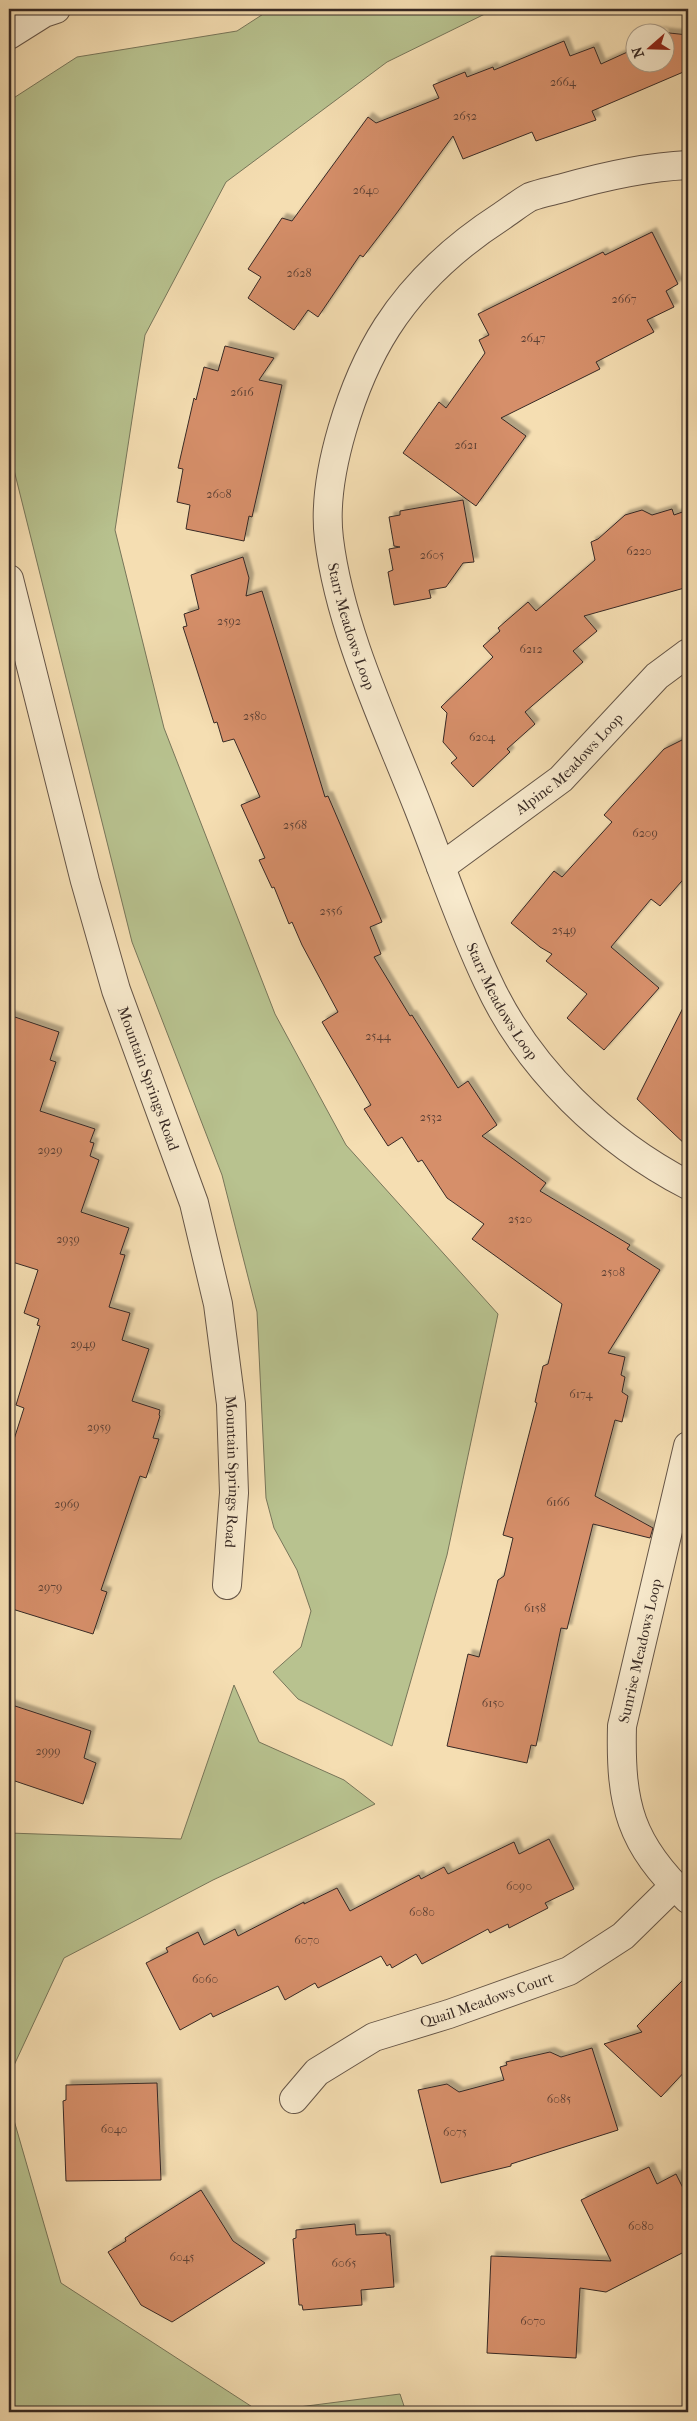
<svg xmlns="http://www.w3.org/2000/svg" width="697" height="2421" font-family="'IM FELL French Canon',serif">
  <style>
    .green { fill: #b8c28f; stroke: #78765a }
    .building { fill: #d68f6b; stroke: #372924; filter: url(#shadow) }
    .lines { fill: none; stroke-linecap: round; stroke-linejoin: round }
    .minor-casing { stroke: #665648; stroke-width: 30 }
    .minor { stroke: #f8eacd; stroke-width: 28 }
    .labels { text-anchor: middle; stroke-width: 4.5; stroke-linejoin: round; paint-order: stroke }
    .number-label { font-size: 12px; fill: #5f4236 }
    .street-label { font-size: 15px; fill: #372924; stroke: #f8eacd }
  </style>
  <defs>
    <filter id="shadow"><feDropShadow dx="4.5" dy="-4.5" stdDeviation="1" flood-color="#0004"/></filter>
  </defs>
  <rect width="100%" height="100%" fill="#f5deb2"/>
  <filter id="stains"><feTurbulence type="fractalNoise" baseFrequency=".004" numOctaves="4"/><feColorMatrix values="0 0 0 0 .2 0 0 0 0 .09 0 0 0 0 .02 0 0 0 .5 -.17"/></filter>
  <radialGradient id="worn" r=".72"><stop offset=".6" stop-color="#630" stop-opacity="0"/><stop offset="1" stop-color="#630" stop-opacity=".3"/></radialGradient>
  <g class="green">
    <path d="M 271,9 L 495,9 L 387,62 L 226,182 L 145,335 L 115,530 L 164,728 L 275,1014 L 346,1145 L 498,1314 L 447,1555 L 392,1746 L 298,1699 L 273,1672 L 301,1647 L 311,1611 L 297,1570 L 274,1528 L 266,1498 L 257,1312 L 222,1175 L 132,942 L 9,450 L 9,101 L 77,57 L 237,31 Z"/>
    <path d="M 234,1685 L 259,1742 L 344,1780 L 375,1804 L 213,1880 L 64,1958 L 9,2076 L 9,1833 L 181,1839 Z"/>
    <path d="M 9,2103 L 61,2283 L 260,2412 L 400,2394 L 406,2412 L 9,2412 Z"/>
  </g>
  <g class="building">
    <path d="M 651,31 L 688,35 L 688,70 L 592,111 L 596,120 L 536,141 L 532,132 L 463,159 L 453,136 L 396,214 L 363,257 L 360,255 L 318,317 L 308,310 L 294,330 L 248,298 L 261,277 L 248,269 L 282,218 L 292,221 L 368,117 L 376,123 L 439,98 L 433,85 L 465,72 L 467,77 L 493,67 L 494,70 L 564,41 L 570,56 L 594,47 L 601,64 L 634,49 L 634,62 L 664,62 L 664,32 Z"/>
    <path d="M 652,232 L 678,284 L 666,291 L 674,307 L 647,320 L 654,332 L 596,362 L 600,369 L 501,418 L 526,436 L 476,506 L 403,453 L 439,402 L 446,408 L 485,353 L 479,340 L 489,335 L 478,314 L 603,252 L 605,255 Z"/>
    <path d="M 225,346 L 274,358 L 259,380 L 282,385 L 252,517 L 249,516 L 244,541 L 186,529 L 190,505 L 177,502 L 183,469 L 178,468 L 194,398 L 196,400 L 204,367 L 218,371 Z"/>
    <path d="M 463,500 L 474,562 L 463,563 L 446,587 L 429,590 L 431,598 L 394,605 L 388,572 L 393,570 L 389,549 L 400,547 L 394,546 L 389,517 L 400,515 L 400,511 Z"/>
    <path d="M 672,509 L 674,515 L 688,510 L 688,587 L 584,616 L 597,631 L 573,651 L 583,662 L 525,712 L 535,724 L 507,749 L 510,752 L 473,787 L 451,763 L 457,758 L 443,742 L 447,713 L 441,707 L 493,657 L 483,646 L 500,631 L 498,628 L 528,602 L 536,611 L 595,560 L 591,542 L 598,539 L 625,515 L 642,510 L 652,515 Z"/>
    <path d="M 243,557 L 249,578 L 246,596 L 262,591 L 325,797 L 328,796 L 382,922 L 370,927 L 381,954 L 374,957 L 410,1016 L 412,1015 L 458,1088 L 468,1081 L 497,1125 L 482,1136 L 546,1183 L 540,1191 L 630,1245 L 627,1249 L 660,1270 L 608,1353 L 625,1357 L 621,1375 L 625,1377 L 622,1392 L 628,1396 L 622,1422 L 615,1420 L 595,1496 L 653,1528 L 650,1538 L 593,1524 L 567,1629 L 561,1628 L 536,1746 L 531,1745 L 527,1763 L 447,1746 L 468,1654 L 479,1657 L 498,1580 L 504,1576 L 513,1538 L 503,1535 L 537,1403 L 535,1402 L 543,1366 L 548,1364 L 562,1304 L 472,1239 L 484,1224 L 447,1198 L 422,1160 L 418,1162 L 402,1137 L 388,1146 L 364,1109 L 371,1105 L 322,1022 L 338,1012 L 302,945 L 292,922 L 289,924 L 274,887 L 272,888 L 259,860 L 265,858 L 241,805 L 260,797 L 234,739 L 223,742 L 217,722 L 214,723 L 183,627 L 187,626 L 184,614 L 199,609 L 191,575 Z"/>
    <path d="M 688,737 L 688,874 L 660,906 L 651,899 L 611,947 L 659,988 L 604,1050 L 567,1018 L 587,994 L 546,961 L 552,954 L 540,947 L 511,923 L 554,871 L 562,877 L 612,822 L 604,815 L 664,749 Z"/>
    <path d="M 688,998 L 688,1147 L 637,1099 Z"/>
    <path d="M 9,1015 L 59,1032 L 50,1060 L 56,1062 L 40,1111 L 95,1129 L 90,1142 L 94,1143 L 90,1156 L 99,1160 L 81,1212 L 129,1228 L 120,1254 L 125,1255 L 109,1307 L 130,1313 L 122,1340 L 149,1349 L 132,1401 L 160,1410 L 159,1415 L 160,1416 L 153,1438 L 159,1439 L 146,1478 L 140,1476 L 101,1590 L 107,1592 L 93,1634 L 9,1608 L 9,1455 L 24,1408 L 16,1405 L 40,1326 L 37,1325 L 39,1319 L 24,1313 L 38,1270 L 9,1261 Z"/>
    <path d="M 9,1704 L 91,1731 L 84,1758 L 96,1763 L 83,1804 L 9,1779 Z"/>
    <path d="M 549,1839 L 574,1889 L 545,1903 L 548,1908 L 509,1928 L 508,1924 L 490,1933 L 488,1929 L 422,1964 L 416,1954 L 392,1968 L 390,1964 L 387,1966 L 381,1956 L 318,1988 L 315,1983 L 285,2000 L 278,1986 L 213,2017 L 211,2013 L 180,2030 L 146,1963 L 168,1952 L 166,1948 L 198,1932 L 204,1945 L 235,1929 L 238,1936 L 304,1902 L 304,1904 L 337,1888 L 350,1911 L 419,1875 L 421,1879 L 444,1867 L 448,1874 L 514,1842 L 519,1854 Z"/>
    <path d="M 688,1975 L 688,2068 L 661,2097 L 604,2044 L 642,2032 L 637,2026 Z"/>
    <path d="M 592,2048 L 618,2130 L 511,2164 L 511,2166 L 441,2183 L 418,2090 L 447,2084 L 459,2092 L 504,2080 L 500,2067 L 507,2065 L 506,2062 L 550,2052 L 561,2057 Z"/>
    <path d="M 157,2083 L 161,2180 L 66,2181 L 63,2101 L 66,2100 L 66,2085 Z"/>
    <path d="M 649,2167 L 657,2184 L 676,2174 L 688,2198 L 688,2250 L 606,2292 L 580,2288 L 576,2358 L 487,2353 L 491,2256 L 611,2261 L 581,2200 Z"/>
    <path d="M 201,2190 L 233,2241 L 265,2263 L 172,2322 L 141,2305 L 108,2252 L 126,2241 L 125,2238 Z"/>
    <path d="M 355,2224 L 356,2235 L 386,2233 L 386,2235 L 390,2235 L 394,2287 L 361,2290 L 362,2305 L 303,2310 L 302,2305 L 299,2305 L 293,2239 L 296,2238 L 296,2230 Z"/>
  </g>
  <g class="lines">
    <g class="minor-casing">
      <g id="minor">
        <path d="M 9,35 L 44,13 L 56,9"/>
        <path id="s1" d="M 688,165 C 645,167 605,176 563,188 C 552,191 540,193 530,197 C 521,202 511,210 502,216 C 457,245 416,282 387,327 C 353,380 321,476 329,539 C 340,629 385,723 418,807 C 441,865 461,926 488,982 C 528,1069 605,1142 688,1185"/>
        <path id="s2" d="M 9,579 L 85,881 L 116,990 L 194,1203 L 218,1304 L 231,1404 L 234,1493 L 227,1585"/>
        <path id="s3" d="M 441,867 L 561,779 L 657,676 L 688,653"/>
        <path d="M 688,1446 L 622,1726 C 620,1805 630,1844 688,1899"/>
        <path id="s4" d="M 294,2099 L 317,2072 L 374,2037 L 449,2014 L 569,1971 L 623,1936 L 674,1886"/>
      </g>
    </g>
    <use href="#minor" class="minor"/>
  </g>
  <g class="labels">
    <g class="number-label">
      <text x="563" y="86">2664</text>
      <text x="465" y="120">2652</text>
      <text x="366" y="194">2640</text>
      <text x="299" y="277">2628</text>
      <text x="624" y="303">2667</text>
      <text x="533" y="342">2647</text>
      <text x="242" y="396">2616</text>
      <text x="466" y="449">2621</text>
      <text x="219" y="498">2608</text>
      <text x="639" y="555">6220</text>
      <text x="432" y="559">2605</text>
      <text x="229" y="625">2592</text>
      <text x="531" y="653">6212</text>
      <text x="255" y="720">2580</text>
      <text x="482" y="741">6204</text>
      <text x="295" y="829">2568</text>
      <text x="645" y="837">6209</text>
      <text x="331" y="915">2556</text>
      <text x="564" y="934">2549</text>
      <text x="378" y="1040">2544</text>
      <text x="431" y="1121">2532</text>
      <text x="50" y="1154">2929</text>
      <text x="520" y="1223">2520</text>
      <text x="68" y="1243">2939</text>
      <text x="613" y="1276">2508</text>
      <text x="83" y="1348">2949</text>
      <text x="581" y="1398">6174</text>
      <text x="99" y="1431">2959</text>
      <text x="558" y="1506">6166</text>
      <text x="67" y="1508">2969</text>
      <text x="50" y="1591">2979</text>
      <text x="535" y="1612">6158</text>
      <text x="493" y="1707">6150</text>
      <text x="48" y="1755">2999</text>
      <text x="519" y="1890">6090</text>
      <text x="422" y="1916">6080</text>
      <text x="307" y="1944">6070</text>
      <text x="205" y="1983">6060</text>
      <text x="559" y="2103">6085</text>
      <text x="114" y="2133">6040</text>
      <text x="455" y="2136">6075</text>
      <text x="641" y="2230">6080</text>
      <text x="182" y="2261">6045</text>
      <text x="344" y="2267">6065</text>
      <text x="533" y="2325">6070</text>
    </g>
    <g class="street-label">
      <text dy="5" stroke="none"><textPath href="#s1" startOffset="670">Starr Meadows Loop</textPath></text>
      <text dy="5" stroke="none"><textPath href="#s3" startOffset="165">Alpine Meadows Loop</textPath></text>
      <text dy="5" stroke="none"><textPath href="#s1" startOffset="1075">Starr Meadows Loop</textPath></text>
      <text dy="5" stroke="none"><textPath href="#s2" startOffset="519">Mountain Springs Road</textPath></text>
      <text dy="5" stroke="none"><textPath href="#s2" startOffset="924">Mountain Springs Road</textPath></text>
      <text transform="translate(640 1651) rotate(-77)" y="5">Sunrise Meadows Loop</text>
      <text dy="5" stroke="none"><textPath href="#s4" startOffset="221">Quail Meadows Court</textPath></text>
    </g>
  </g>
  <rect width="697" height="2421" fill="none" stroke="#f5deb2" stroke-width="30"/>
  <rect x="10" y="10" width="677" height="2401" fill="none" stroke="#372924" stroke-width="2.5"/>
  <rect x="15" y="15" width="667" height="2391" fill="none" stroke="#372924"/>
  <g transform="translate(650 48) rotate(250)"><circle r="24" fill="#f8eacd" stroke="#ab9d89"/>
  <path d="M0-4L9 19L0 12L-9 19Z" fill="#8f2418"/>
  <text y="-8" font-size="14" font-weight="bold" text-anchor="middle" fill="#372924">N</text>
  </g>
  <rect width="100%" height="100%" filter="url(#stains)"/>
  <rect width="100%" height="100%" fill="url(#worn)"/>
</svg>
